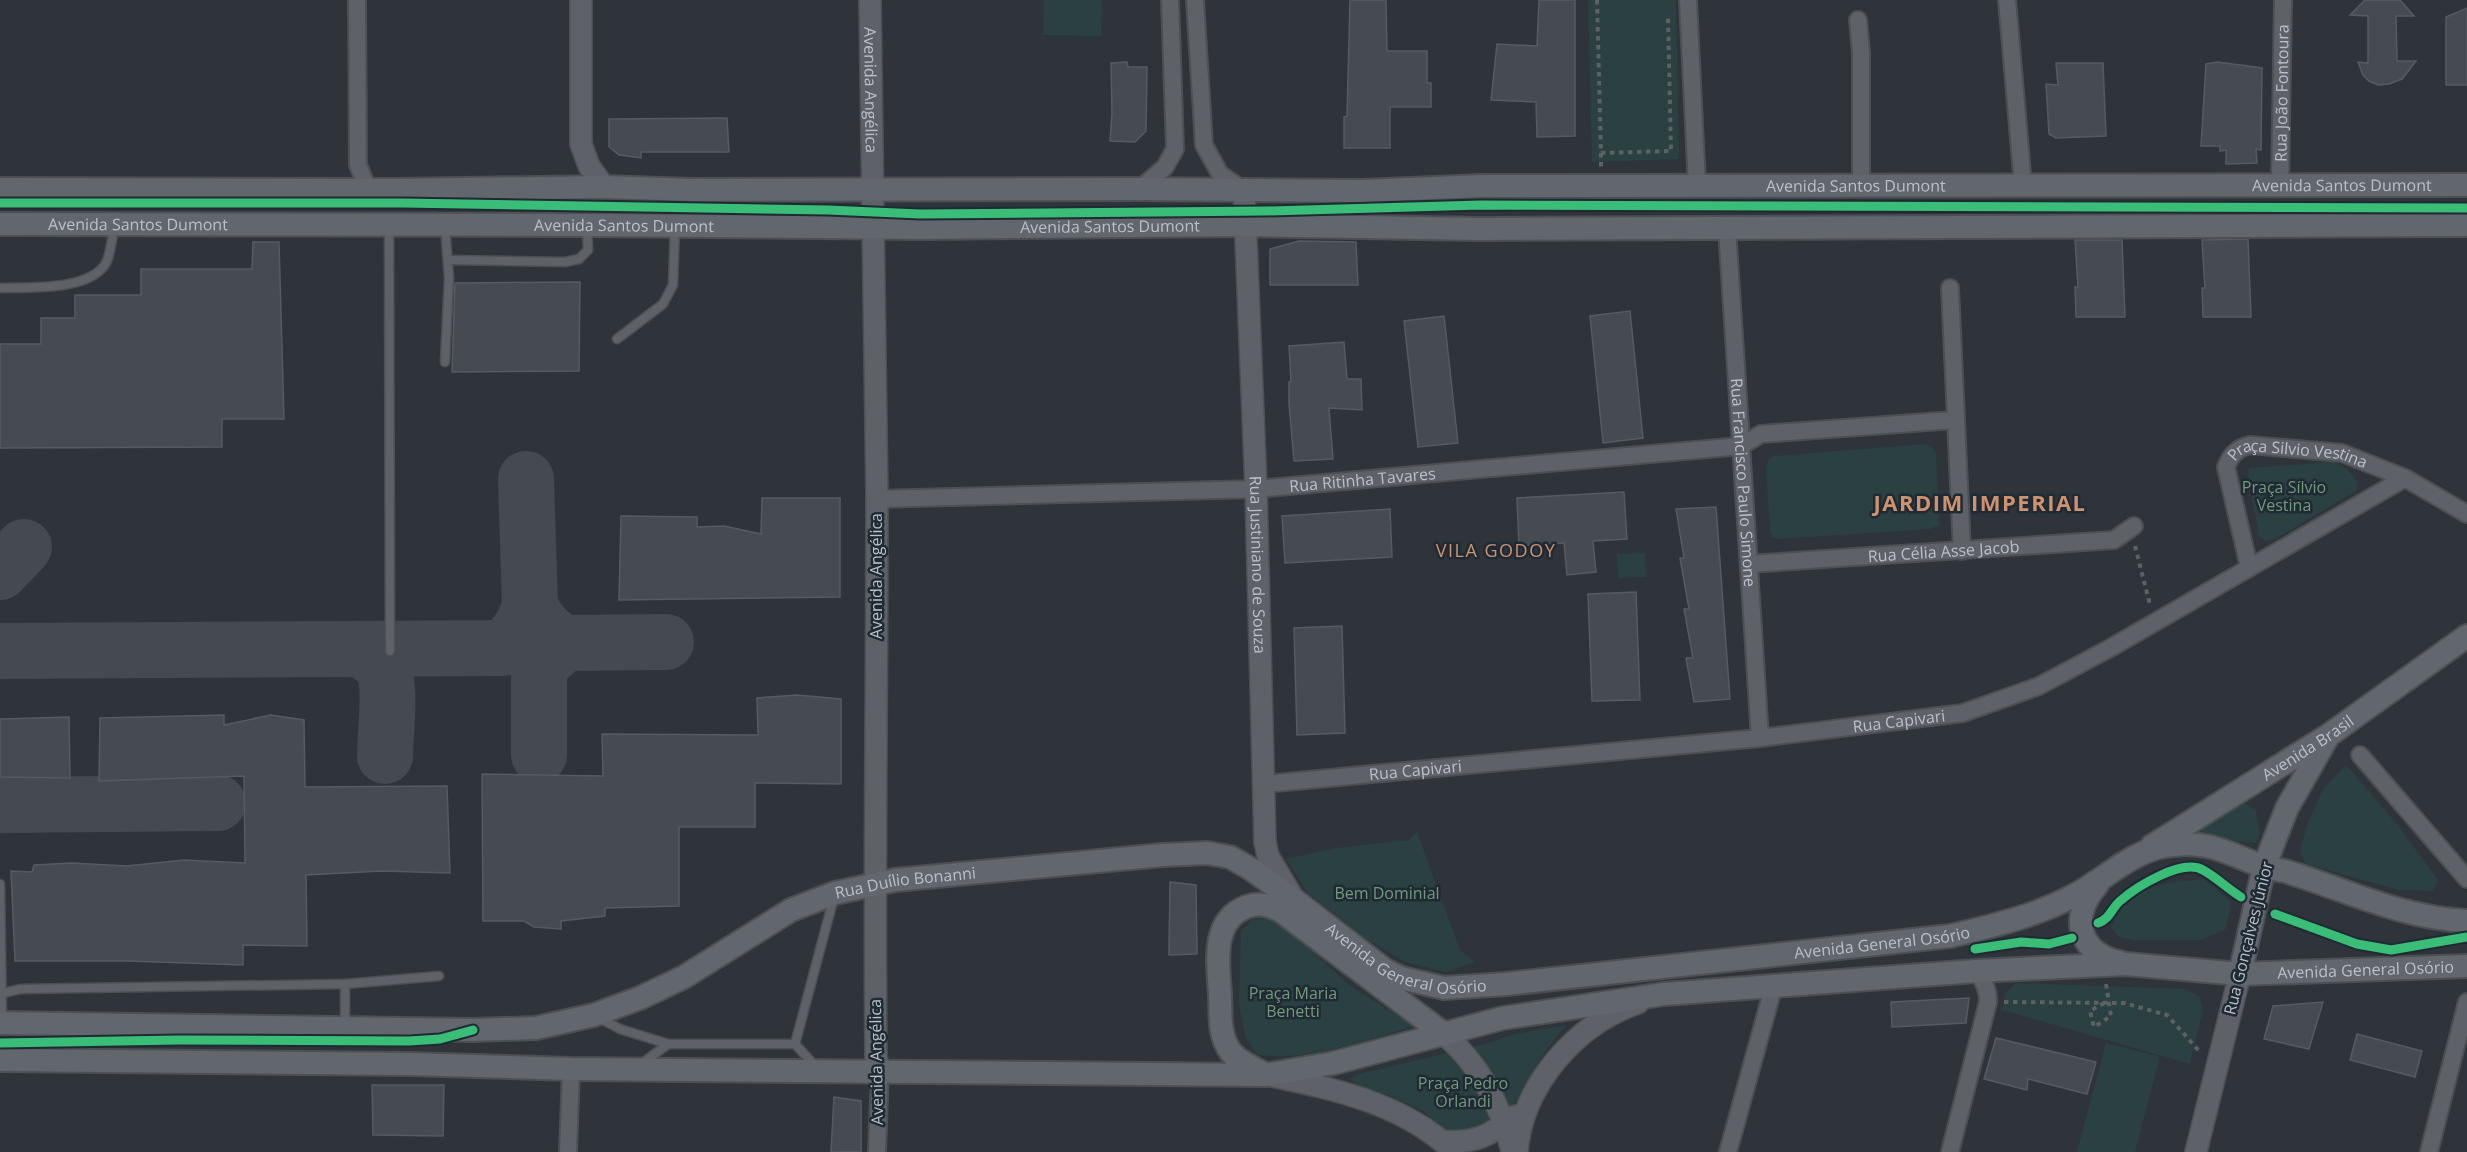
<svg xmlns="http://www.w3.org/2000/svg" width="2467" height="1152" font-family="'Open Sans',sans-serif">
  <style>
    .green { fill: #2b4041 }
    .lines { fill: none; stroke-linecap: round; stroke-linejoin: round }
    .taxiway { stroke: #454a50; stroke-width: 56 }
    .building { fill: #464b51; stroke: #565b61; stroke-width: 1.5 }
    .service-casing { stroke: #4c5055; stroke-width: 11 }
    .minor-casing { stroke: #4c5055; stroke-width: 20 }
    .tertiary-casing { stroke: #4c5055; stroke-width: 24 }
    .secondary-casing { stroke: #4c5055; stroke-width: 26 }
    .path { stroke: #5c6166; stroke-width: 4; stroke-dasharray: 4.5 4.5; stroke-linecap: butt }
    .service { stroke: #5e6268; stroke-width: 8 }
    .minor { stroke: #5e6268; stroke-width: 16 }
    .tertiary { stroke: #5e6268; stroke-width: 21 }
    .secondary { stroke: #62666d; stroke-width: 22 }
    .cycleway-casing { stroke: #202a35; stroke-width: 13 }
    .cycleway { stroke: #3abd76; stroke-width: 9 }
    .labels { text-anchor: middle; stroke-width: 5; stroke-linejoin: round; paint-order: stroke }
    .street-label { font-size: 16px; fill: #b9c0ca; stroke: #202a35 }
    .park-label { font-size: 16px; fill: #719a78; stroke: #202a35 }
    .neighbourhood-label { font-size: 18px; letter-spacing: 1.5px; fill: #cf926e; stroke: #202a35 }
    .district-label { font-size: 22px; font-weight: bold; letter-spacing: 1.5px; fill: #cf926e; stroke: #202a35 }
  </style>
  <rect width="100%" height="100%" fill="#2e343a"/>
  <g class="green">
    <path d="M 1044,0 L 1102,0 L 1101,36 L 1043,35 Z"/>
    <path d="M 1588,0 L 1676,0 L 1679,159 L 1592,162 Z"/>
    <path d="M 1925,444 L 1931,446 L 1936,453 L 1939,525 L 1930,529 L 1778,539 L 1772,537 L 1770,530 L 1766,468 L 1768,460 L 1774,456 Z"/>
    <path d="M 2335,462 L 2347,469 L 2358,482 L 2357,490 L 2275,539 L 2265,541 L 2259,536 L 2248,475 L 2249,468 Z"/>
    <path d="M 1645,553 L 1646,577 L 1618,578 L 1617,554 Z"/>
    <path d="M 2346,765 L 2396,823 L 2438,880 L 2433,891 L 2398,890 L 2306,864 L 2300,852 L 2307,825 L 2323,789 Z"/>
    <path d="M 2241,801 L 2256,810 L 2260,834 L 2256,843 C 2233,842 2210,835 2187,834 Z"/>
    <path d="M 1417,832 L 1460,950 L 1475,962 L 1446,972 L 1405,962 L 1364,937 L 1308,893 L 1286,859 L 1336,848 L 1409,840 Z"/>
    <path d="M 2204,879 L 2231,902 L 2226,929 L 2200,940 L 2133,940 L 2119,937 L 2111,928 C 2128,884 2162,883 2204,879 Z"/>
    <path d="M 1276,917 L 1350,986 L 1415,1026 C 1371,1039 1300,1064 1256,1054 L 1245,1036 L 1239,1003 L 1241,931 L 1253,919 Z"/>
    <path d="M 2016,983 L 2186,989 L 2200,997 L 2203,1010 L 2190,1064 L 2002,1010 L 2005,994 Z"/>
    <path d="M 1566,1025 C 1550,1046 1532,1065 1527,1092 L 1487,1127 L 1463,1138 L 1439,1128 L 1425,1112 L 1389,1095 L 1359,1087 L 1351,1079 L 1358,1074 L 1482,1045 L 1515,1034 Z"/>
    <path d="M 2106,1043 L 2160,1057 L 2135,1152 L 2077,1152 Z"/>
  </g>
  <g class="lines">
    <g class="taxiway">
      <path d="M 526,479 L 530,606"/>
      <path d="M 0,572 L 24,547"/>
      <path d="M 565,643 L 666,642"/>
      <path d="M 0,651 L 503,648 C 517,636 524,624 530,606 C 539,623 547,634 565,643 L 547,659 L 539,671 L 539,755"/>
      <path d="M 361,651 C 368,654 375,658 380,664 C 393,681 385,734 385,756"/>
      <path d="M 0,805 L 218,803"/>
    </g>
  </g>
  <g class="building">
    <path d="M 1350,0 L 1386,0 L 1387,51 L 1427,51 L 1427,83 L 1431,83 L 1431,107 L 1390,107 L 1390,148 L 1344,148 L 1344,117 L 1347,116 Z"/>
    <path d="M 1539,0 L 1575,0 L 1575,136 L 1537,137 L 1536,102 L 1491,100 L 1497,44 L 1537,46 Z"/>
    <path d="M 2365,0 L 2400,0 L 2414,16 L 2396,16 L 2397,61 L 2416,61 L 2402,79 L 2389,84 L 2378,85 L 2369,81 L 2363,75 L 2358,62 L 2368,63 L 2368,16 L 2350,15 Z"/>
    <path d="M 2467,8 L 2467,85 L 2446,85 L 2446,17 Z"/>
    <path d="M 1127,62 L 1128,67 L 1147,67 L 1146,131 L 1135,142 L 1110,141 L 1112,113 L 1111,63 Z"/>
    <path d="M 2218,62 L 2262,68 L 2261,150 L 2256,149 L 2257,163 L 2226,164 L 2226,150 L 2220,151 L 2220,146 L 2201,146 L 2206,64 Z"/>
    <path d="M 2056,63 L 2103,63 L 2106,136 L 2056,138 L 2049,134 L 2046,84 L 2058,85 Z"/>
    <path d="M 727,118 L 729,152 L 641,152 L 641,158 L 619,155 L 609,147 L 609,119 Z"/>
    <path d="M 2248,239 L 2251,317 L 2203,317 L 2202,288 L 2205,288 L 2202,240 Z"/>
    <path d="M 2075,240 L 2122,240 L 2125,317 L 2076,317 L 2075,287 L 2078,287 Z"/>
    <path d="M 1299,241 L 1356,242 L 1358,285 L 1270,285 L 1270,249 Z"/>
    <path d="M 253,242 L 279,242 L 284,419 L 222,419 L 222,447 L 0,448 L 0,344 L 41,344 L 41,318 L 75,318 L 75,295 L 141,295 L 141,269 L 252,269 Z"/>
    <path d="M 580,282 L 579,371 L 452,372 L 455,283 Z"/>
    <path d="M 1630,311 L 1643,438 L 1603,443 L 1590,316 Z"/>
    <path d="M 1444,316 L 1458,443 L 1418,447 L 1404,321 Z"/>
    <path d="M 1344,342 L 1347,379 L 1361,379 L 1362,410 L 1329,408 L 1333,459 L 1294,461 L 1289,404 L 1289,382 L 1291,382 L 1289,346 Z"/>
    <path d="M 1624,492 L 1627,539 L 1593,541 L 1596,572 L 1567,575 L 1564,543 L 1519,546 L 1517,498 Z"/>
    <path d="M 762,498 L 840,498 L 840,597 L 619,600 L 621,516 L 697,517 L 697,527 L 724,526 L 761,534 Z"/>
    <path d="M 1716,507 L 1730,699 L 1694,702 L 1686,658 L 1693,658 L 1684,609 L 1689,609 L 1680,558 L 1684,558 L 1676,509 Z"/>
    <path d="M 1390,509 L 1392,557 L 1285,563 L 1282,516 Z"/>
    <path d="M 1636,592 L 1640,700 L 1592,701 L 1588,594 Z"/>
    <path d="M 1342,626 L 1345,733 L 1297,735 L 1294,628 Z"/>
    <path d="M 797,695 L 841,699 L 841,784 L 755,783 L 755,827 L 679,827 L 679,906 L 605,908 L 605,916 L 561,921 L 561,929 L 534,927 L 524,921 L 483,921 L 482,774 L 603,776 L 602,734 L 758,735 L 757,698 Z"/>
    <path d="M 224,715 L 224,725 L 271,715 L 304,720 L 305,787 L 447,786 L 450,873 L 382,871 L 306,875 L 307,946 L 243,945 L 243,965 L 128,961 L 15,961 L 11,871 L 32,872 L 34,865 L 71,863 L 127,866 L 184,860 L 245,863 L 244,776 L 99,781 L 100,718 Z"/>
    <path d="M 69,717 L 70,778 L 0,777 L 0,719 Z"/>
    <path d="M 1170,882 L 1196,885 L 1197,954 L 1169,955 Z"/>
    <path d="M 1969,998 L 1966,1023 L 1892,1027 L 1891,1002 Z"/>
    <path d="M 2323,1002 L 2309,1049 L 2264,1039 L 2273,1006 Z"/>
    <path d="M 2357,1034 L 2422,1051 L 2415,1077 L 2350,1060 Z"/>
    <path d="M 1996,1038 L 2096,1062 L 2087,1094 L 2028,1079 L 2027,1090 L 1984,1079 Z"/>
    <path d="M 372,1085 L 444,1085 L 443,1136 L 373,1135 Z"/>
    <path d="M 834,1097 L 861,1101 L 861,1152 L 831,1152 Z"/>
  </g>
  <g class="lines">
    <g class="service-casing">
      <g id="service">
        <path d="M 389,226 L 390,651"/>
        <path d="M 445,226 L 449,278 L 445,362"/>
        <path d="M 448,260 L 565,262 L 579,259 L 588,250 L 587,226"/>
        <path d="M 0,288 C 29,287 90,291 106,263 C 111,253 112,238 114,227"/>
        <path d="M 617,339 L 663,304 L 673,285 L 675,226"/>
        <path d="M 0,884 L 2,1022"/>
        <path d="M 0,994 L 20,989 L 345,984"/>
        <path d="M 599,1018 L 620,1029 L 668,1044 L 795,1044 L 817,1068"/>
        <path d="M 345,1026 L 345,984 L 439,976"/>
        <path d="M 795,1044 L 834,897"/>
        <path d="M 640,1065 L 668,1044"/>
      </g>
    </g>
    <g class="minor-casing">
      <g id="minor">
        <path d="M 357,0 L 358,165 L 368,189"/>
        <path d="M 1195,0 L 1204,145 L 1220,174 L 1243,190"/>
        <path d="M 1688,0 L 1697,186"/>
        <path d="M 2007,0 L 2023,185"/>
        <path d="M 1858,20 L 1861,53 L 1861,185"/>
        <path id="s1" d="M 2280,186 L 2283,0"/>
        <path d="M 1140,189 L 1165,167 L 1175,149 L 1170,0"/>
        <path id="s2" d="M 1727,228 L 1760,738"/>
        <path d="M 1950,288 L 1962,551"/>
        <path id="s3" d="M 877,499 L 1256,489 L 1741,446 L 1761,434 L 1955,420"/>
        <path id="s4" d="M 1749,564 L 2114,540 L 2134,526"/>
        <path id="s5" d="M 2249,567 L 2226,467 C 2231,455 2237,448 2250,445 L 2342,453 L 2405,478"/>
        <path d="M 2360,755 L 2467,879"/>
        <path id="s6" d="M 1264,784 L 1760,738 L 1963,713 L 2039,686 L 2112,647 L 2405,478 L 2467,514"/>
        <path d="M 568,1152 L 571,1069"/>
        <path d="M 877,1152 L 880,1071"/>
        <path d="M 1728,1152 L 1774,985"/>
        <path d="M 1950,1152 L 1988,1002 C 1988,989 1984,981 1976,971"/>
        <path d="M 2429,1152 L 2467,1002"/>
      </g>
    </g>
    <g class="tertiary-casing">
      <g id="tertiary">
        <path d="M 581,0 L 581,144 L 589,166 L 604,187"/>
        <path id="s7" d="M 870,0 C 871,167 876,333 877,499 C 877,685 874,871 876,1057 L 880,1071"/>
        <path id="s8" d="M 1244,190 L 1256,489 L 1265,842 L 1268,856 L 1293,898"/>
        <path d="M 1444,1034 C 1479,1064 1501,1106 1512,1151"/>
        <path d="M 1267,1075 C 1334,1089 1403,1103 1454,1152"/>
        <path d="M 1442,1141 C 1474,1144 1490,1136 1515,1116"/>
        <path d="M 1517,1152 C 1522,1085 1576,1024 1638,1003"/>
        <path d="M 2196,1152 L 2240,974"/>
      </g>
    </g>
    <g class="secondary-casing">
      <g id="secondary">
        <path id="s9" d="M 0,189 L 395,190 L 604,187 L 692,190 L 1140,189 L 1362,191 L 1482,186 L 2467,185"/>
        <path id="s10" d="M 0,224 L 587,225 L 920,228 L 1247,225 L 1480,229 L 2467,225"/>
        <path id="s11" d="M 2152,846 L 2329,735 L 2467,636"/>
        <path d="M 2097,885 C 2070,916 2077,952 2119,962"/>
        <path d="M 2240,974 L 2264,867 L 2287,808 L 2327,738"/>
        <path id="s12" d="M 0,1023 L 473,1030 L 536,1028 L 594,1015 L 640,998 L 684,977 L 791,910 L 835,893 L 895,880 L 1163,855 L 1207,853 L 1230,857 L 1251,869 L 1293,899 L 1385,970 L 1401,978 L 1444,988 L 1506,984 L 1950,936 C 1993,926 2036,916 2075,895 C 2105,879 2132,851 2166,846 C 2207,839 2227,853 2262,866 C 2270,870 2280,869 2288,872 C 2349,891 2402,918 2467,921"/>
        <path id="s13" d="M 0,1060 L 409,1064 L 571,1069 L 1266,1075 L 1334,1063 L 1503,1018 L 1664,994 L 1976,971 L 2126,964 L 2240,974 L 2467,966"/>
        <path d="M 1265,1074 C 1254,1068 1238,1062 1230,1051 C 1218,1034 1221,1013 1220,993 C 1218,963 1211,921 1246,907 C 1259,902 1269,905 1281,911 L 1444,1034"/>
      </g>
    </g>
    <g class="path">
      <path d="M 1597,0 L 1601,153 L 1671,151 L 1668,16"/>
      <path d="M 1601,153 L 1601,167"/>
      <path d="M 2135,546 L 2150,605"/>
      <path d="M 2106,984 L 2111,1016 L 2094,1027 L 2090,1011 L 2106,1002"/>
      <path d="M 2004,1002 L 2124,1003 L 2167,1015 L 2200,1052"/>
    </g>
    <use href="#service" class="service"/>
    <use href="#minor" class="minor"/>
    <use href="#tertiary" class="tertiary"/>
    <use href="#secondary" class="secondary"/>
    <g class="cycleway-casing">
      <g id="cycleway">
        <path d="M 0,203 L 403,203 L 828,210 L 920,214 L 1266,211 L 1481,205 L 2467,208"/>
        <path d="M 2275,914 L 2357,944 L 2391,950 L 2467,937"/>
        <path d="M 2098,923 C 2110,919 2111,909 2120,901 C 2136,887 2182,858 2203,870 C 2216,877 2228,889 2241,897"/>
        <path d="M 1975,949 L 2021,942 L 2049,944 L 2072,938"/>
        <path d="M 0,1043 L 179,1040 L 409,1041 L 440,1039 L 473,1030"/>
      </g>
    </g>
    <use href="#cycleway" class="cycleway"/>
  </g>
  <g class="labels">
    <g class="street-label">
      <text dy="6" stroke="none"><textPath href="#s7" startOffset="90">Avenida Angélica</textPath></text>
      <text dy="6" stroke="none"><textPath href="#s1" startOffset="93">Rua João Fontoura</textPath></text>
      <text dy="6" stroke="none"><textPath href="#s9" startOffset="1856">Avenida Santos Dumont</textPath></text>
      <text dy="6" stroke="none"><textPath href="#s9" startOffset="2342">Avenida Santos Dumont</textPath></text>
      <text dy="6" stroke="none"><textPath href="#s10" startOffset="138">Avenida Santos Dumont</textPath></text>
      <text dy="6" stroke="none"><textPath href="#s10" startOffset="624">Avenida Santos Dumont</textPath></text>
      <text dy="6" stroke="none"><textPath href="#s10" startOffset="1110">Avenida Santos Dumont</textPath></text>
      <text dy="6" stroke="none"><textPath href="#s5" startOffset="184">Praça Silvio Vestina</textPath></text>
      <text dy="6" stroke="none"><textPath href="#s3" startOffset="486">Rua Ritinha Tavares</textPath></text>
      <text dy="6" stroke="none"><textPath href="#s2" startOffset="255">Rua Francisco Paulo Simone</textPath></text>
      <text dy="6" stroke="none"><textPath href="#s4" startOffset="195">Rua Célia Asse Jacob</textPath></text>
      <text dy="6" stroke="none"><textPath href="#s8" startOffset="375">Rua Justiniano de Souza</textPath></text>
      <text transform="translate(876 576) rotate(-90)" y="6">Avenida Angélica</text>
      <text dy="6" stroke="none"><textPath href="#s6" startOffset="638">Rua Capivari</textPath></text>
      <text dy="6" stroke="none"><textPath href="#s11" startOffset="184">Avenida Brasil</textPath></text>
      <text dy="6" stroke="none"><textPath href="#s6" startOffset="152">Rua Capivari</textPath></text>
      <text dy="6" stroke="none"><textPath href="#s12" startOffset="938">Rua Duílio Bonanni</textPath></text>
      <text transform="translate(2248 938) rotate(-76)" y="6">Rua Gonçalves Júnior</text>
      <text dy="6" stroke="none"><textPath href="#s12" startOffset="1959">Avenida General Osório</textPath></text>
      <text dy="6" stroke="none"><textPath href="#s12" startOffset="1473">Avenida General Osório</textPath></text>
      <text dy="6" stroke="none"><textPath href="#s13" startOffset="2376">Avenida General Osório</textPath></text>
      <text transform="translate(876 1062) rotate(-91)" y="6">Avenida Angélica</text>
    </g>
    <g class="park-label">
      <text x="2284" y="493">Praça Sílvio<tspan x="2284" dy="18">Vestina</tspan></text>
      <text x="1387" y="899">Bem Dominial</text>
      <text x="1293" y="999">Praça Maria<tspan x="1293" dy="18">Benetti</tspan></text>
      <text x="1463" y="1089">Praça Pedro<tspan x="1463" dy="18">Orlandi</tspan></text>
    </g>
    <g class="neighbourhood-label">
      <text x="1496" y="557">VILA GODOY</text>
    </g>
    <g class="district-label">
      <text x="1980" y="511">JARDIM IMPERIAL</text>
    </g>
  </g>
</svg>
